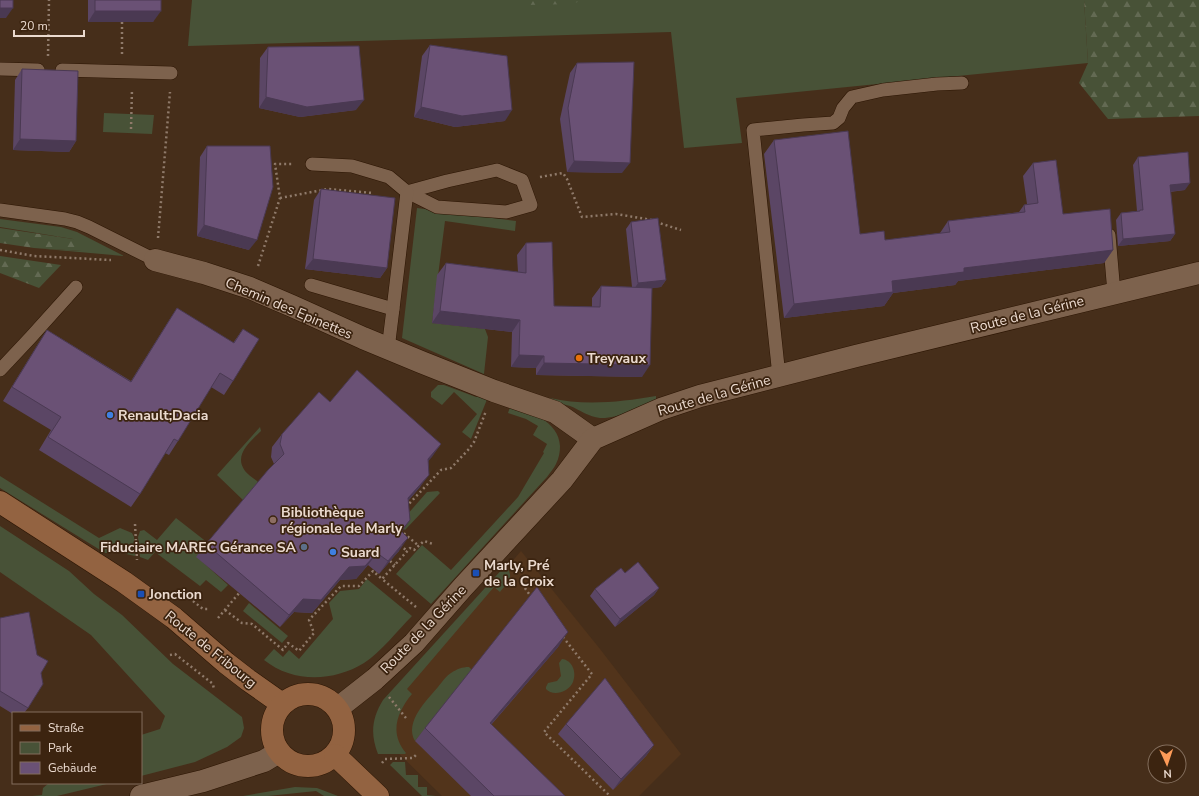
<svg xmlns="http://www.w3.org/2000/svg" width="1199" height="796" font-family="'Nunito Sans',sans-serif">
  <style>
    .built { fill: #52341b }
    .green { fill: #485237 }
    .forest { fill: url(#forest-firs) }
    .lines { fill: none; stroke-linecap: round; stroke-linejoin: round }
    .service-casing { stroke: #2c1503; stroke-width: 14 }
    .minor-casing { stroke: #2c1503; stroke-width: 23 }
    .secondary-casing { stroke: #2c1503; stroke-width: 23 }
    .path { stroke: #8f7a6a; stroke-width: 2.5; stroke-dasharray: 2 3; stroke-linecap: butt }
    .service { stroke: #7d624d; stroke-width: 13 }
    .minor { stroke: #7d624d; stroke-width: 22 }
    .secondary { stroke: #936341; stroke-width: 22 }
    .wall { fill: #5b4665 }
    .shaded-wall { fill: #4a3952 }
    .building { fill: #6a5175; stroke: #4a3952 }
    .food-dot { fill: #e8710a; stroke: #3c2410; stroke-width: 1.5 }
    .shop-dot { fill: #3f7fe0; stroke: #3c2410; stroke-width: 1.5 }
    .education-dot { fill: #8d6e63; stroke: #3c2410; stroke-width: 1.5 }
    .service-dot { fill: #5c6f8a; stroke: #3c2410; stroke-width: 1.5 }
    .transit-dot { fill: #1a4fb4; stroke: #3c2410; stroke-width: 1.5 }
    .labels { text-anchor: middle; stroke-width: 3.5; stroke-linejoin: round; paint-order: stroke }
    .street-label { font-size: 14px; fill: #ebdacf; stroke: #3c2410 }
    .poi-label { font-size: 14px; font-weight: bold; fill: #ebdacf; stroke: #3c2410; text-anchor: start }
  </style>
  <defs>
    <pattern id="forest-firs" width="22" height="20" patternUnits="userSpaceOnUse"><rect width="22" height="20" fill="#485237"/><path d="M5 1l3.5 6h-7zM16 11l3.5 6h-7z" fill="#636a53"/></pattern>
  </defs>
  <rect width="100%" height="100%" fill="#462e1a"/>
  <path class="built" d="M 521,551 L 600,649 L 681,754 L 639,796 L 442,796 L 380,735 L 382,714 Z"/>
  <g class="green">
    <path d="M 192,0 L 1084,0 L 1088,63 L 736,98 L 742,143 L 684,148 L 671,32 L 188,46 Z"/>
    <path d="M 104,113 L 154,115 L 152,134 L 103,132 Z"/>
    <path d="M 417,208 L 516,221 L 515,231 L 445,221 L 432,323 L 485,329 L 488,337 L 484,374 L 402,338 Z"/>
    <path d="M 0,219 L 61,227 L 77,232 L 124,256 L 34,248 L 82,251 L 73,239 L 0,227 Z"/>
    <path d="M 438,385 L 444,385 L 476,397 L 481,394 L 488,397 L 471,439 L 462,432 L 477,414 L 454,392 L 442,405 L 431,397 L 431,392 Z"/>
    <path d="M 656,396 L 656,400 C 641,407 617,419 600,418 C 589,417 580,410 570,406 C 564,404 556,403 549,401 L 550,398 C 584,406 621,402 656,396 Z"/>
    <path d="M 511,404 C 529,412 559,421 560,446 C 560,452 559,458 556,464 C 554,468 550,473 547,477 L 431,604 L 396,574 L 422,545 L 451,570 L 518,497 L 544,453 L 543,452 L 547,444 L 533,435 L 538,426 L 526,419 L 508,413 Z"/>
    <path d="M 260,427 L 261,431 C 251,441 233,455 245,471 C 248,475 255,479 259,483 L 244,501 L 217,475 Z"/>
    <path d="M 0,476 L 99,538 L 120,528 L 132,533 L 134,537 L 135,556 L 126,554 L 115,548 L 112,553 L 105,553 L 0,488 Z"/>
    <path d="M 438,491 L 440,493 L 405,530 L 399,524 L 427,492 Z"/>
    <path d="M 176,518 L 208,543 L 197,557 L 228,585 L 221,592 L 206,580 L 200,586 L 155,552 L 148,560 L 140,557 L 138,537 L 140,531 L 144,530 L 157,540 Z"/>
    <path d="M 0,526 L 69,571 L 94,594 L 122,615 L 173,664 L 242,717 L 244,728 L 241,737 L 227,747 L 195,762 L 141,776 L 141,735 L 160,729 L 165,716 L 91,635 L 0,572 Z"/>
    <path d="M 505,566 C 516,577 507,583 500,592 L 494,587 L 407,689 L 412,694 C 397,712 389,733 406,753 L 405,754 L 378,754 C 370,734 372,718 383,700 Z"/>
    <path d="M 367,579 L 412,616 C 398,630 381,652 364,663 C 333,682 293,683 264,660 L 274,649 L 283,657 L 289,650 L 299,659 L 333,619 L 329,603 L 340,591 L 359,589 Z"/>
    <path d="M 249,603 L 288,636 L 282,643 L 243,611 Z"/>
    <path d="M 562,659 C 572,660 577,672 573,682 C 569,692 553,697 546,689 L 546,687 L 548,683 L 557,681 L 561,676 L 559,663 Z"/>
    <path d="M 469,667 L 472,670 L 415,741 C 404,722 427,700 438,687 C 442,682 446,676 451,673 C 457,669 462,667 469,667 Z"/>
    <path d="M 393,762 L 405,762 L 406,775 L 418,775 L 418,787 L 427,787 L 427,795 L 436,796 L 422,796 L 390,765 Z"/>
    <path d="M 49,783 L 111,783 L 57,796 L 32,796 L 42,795 L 43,788 Z"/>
    <path d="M 295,787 L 317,788 L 338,796 L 324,796 L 316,791 L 268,796 L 243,796 Z"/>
  </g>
  <g class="forest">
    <path d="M 515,0 L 583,0 L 572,4 L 525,5 Z"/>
    <path d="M 1084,0 L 1199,0 L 1199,116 L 1108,119 L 1079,83 L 1088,63 Z"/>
    <path d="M 0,228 L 73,239 L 87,246 L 82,251 L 34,248 L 0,243 Z"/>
    <path d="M 0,256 L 61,265 L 39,288 L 0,273 Z"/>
  </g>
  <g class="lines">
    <g class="service-casing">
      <g id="service">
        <path d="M 0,69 L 38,70"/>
        <path d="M 62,70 L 171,73"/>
        <path d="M 312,164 L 352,166 L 389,177 L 407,192 L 437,207 L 506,212 L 531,205 L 522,180 L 497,170 L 447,181 L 407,192"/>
        <path d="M 0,210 L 65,219 L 77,222 L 89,227 L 155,260"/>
        <path d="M 1109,235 L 1114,293"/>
        <path d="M 311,285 L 393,309"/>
        <path d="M 388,349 L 393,309 L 407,192"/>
        <path d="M 0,370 L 31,337 L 76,287"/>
        <path d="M 779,376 L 753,130 L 803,125 L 833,123 L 839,118 L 843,108 L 852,97 L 883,90 L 937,84 L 962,83"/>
      </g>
    </g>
    <g class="minor-casing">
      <g id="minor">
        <path d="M 155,260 L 204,273 L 250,288 L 292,306 L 363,338 L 421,362 L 494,391 L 555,412 L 593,439"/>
        <path d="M 338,708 L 375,679 L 414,643 L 463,587 L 562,480 L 593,439 L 661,409 L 700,396 L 856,356 L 1199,273"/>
        <path d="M 141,796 L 203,781 L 264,761 L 279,752"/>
      </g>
    </g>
    <g class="secondary-casing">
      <g id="secondary">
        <path d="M 0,502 L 124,582 L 174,618 L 226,663 L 248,680 L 282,704"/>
        <circle cx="308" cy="730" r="36"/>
        <path d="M 335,755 L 378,796"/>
      </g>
    </g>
    <g class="path">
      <path d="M 122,54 L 122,19"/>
      <path d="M 48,56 L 49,0"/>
      <path d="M 131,129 L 132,89"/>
      <path d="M 540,177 L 563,173 L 567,179 L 582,217 L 616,214 L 652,220"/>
      <path d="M 280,198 L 328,189 L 373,193"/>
      <path d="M 656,222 L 681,230"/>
      <path d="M 158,238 L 170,92"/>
      <path d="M 0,250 L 34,256 L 111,260"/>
      <path d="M 258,266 L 280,198 L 275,164 L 294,164"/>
      <path d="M 406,507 L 441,470 L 451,468 L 469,449 L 474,442 L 486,411"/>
      <path d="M 135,524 L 137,560"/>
      <path d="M 400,530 L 419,546"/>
      <path d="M 400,545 L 407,551"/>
      <path d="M 390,561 L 395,565"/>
      <path d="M 522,584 L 532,598"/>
      <path d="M 193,601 L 203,609 L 208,609"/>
      <path d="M 416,607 L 382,579 L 410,548 L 414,550 L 424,541 L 433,544"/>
      <path d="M 225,610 L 242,623 L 252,624 L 283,650 L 288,643 L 299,651 L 314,633 L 309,620 L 341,586 L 359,586 L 373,571 L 382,579"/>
      <path d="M 218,618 L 240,592"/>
      <path d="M 563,637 L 592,674 L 544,732 L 610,796"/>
      <path d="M 170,655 L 175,654 L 213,684 L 214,690"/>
      <path d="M 389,697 L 406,718"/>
      <path d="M 382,763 L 385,759 L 413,758 L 416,755"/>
    </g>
    <use href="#service" class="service"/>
    <use href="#minor" class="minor"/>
    <use href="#secondary" class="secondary"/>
  </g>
  <g class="wall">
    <path d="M 88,0 L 161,0 L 153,22 L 88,22 Z"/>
    <path d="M 430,45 L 505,121 L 455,127 L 414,117 L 422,56 Z"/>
    <path d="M 268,47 L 356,110 L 300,117 L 259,108 L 260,58 Z"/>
    <path d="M 577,63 L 622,173 L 567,172 L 560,119 L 570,73 Z"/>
    <path d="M 22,69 L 76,141 L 69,152 L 13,150 L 15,80 Z"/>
    <path d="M 774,140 L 860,234 L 885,240 L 940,233 L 948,221 L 1019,212 L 1024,205 L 1027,204 L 1023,176 L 1033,163 L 1063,214 L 1113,250 L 1104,263 L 958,281 L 955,285 L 893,293 L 884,306 L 784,318 L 764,154 Z"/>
    <path d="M 207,146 L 249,250 L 197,236 L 200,157 Z"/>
    <path d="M 1138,157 L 1185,190 L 1170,192 L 1175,234 L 1170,241 L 1118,246 L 1116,220 L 1121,213 L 1137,211 L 1133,165 Z"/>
    <path d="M 321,189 L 387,268 L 380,278 L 305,269 L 314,200 Z"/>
    <path d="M 631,222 L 666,280 L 661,287 L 652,288 L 642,377 L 536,375 L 536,368 L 511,367 L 512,332 L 432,323 L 437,275 L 446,263 L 518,272 L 517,255 L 526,243 L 554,306 L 592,307 L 592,298 L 601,286 L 632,287 L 626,229 Z"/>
    <path d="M 177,308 L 233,343 L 243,329 L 233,381 L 224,395 L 211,387 L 178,441 L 169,455 L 165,453 L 140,494 L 131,507 L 39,450 L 51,430 L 3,401 L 38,344 L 47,330 L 131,381 L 168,322 Z"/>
    <path d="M 330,402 L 441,444 L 428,461 L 420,487 L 408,501 L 402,532 L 399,551 L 396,554 L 379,574 L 368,565 L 356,579 L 340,580 L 312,613 L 294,612 L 280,627 L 196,557 L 206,544 L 274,464 L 271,457 L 272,447 L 282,434 Z"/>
    <path d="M 625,573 L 659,588 L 654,595 L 615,627 L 590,596 L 595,589 Z"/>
    <path d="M 0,618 L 37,655 L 41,673 L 28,708 L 24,713 L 13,713 L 13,714 L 0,706 Z"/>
    <path d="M 559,646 L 491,725 L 565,796 L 471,796 L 415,741 L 425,728 Z"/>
    <path d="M 566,724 L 654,745 L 646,756 L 613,790 L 558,734 Z"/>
  </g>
  <g class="shaded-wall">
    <path d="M 0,8 L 13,8 L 6,18 L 0,18 Z"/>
    <path d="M 95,11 L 161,11 L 153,22 L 88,22 Z"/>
    <path d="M 266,97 L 364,100 L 356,110 L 300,117 L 259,108 Z"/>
    <path d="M 421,107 L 512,110 L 505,121 L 455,127 L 414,117 Z"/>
    <path d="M 20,139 L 76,141 L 69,152 L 13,150 Z"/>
    <path d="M 574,161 L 630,163 L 622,173 L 567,172 Z"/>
    <path d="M 1190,183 L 1185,190 L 1165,192 L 1170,185 Z"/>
    <path d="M 204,225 L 257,240 L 249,250 L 197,236 Z"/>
    <path d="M 1175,234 L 1170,241 L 1118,246 L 1123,239 Z"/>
    <path d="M 1113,250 L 1104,263 L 958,281 L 955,285 L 893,293 L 884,306 L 784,318 L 794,304 L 892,281 L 964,268 Z"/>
    <path d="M 313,259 L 387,268 L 380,278 L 305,269 Z"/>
    <path d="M 666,280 L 661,287 L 633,291 L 638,283 Z"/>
    <path d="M 440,311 L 520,320 L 512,332 L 432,323 Z"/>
    <path d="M 519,355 L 544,356 L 536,368 L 511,367 Z"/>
    <path d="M 544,363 L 650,365 L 642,377 L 536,375 Z"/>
    <path d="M 441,444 L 432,457 L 419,472 L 428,459 Z"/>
    <path d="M 429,475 L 420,487 L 399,511 L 408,498 Z"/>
    <path d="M 410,520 L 401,533 L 401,531 Z"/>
    <path d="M 408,538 L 399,551 L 379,574 L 388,561 Z"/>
    <path d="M 377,553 L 368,565 L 356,579 L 340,580 L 312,613 L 294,612 L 280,627 L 289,615 L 303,599 L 349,567 Z"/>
    <path d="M 659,588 L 654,595 L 615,627 L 620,619 Z"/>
    <path d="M 568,632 L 559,646 L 480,737 L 490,723 Z"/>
    <path d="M 654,745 L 646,756 L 613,790 L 621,779 Z"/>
  </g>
  <g class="building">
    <rect x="0" y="0" width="13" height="8"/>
    <rect x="95" y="0" width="66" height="11"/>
    <path d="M 430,45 L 507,56 L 512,110 L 462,116 L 421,107 Z"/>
    <path d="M 359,46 L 364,100 L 307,107 L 266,97 L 268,47 Z"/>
    <path d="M 634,62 L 630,163 L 574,161 L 568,108 L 577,63 Z"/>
    <path d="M 22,69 L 78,71 L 76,141 L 20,139 Z"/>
    <path d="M 848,131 L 860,234 L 884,231 L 885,240 L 950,232 L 948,221 L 1025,212 L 1024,205 L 1038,203 L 1033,163 L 1056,160 L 1063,214 L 1110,209 L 1113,250 L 964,268 L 964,272 L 892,281 L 893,292 L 794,304 L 774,140 Z"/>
    <path d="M 207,146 L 270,146 L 273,187 L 257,240 L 204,225 Z"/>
    <path d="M 1188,152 L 1190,183 L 1170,185 L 1175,234 L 1123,239 L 1121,213 L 1140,211 L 1140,210 L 1143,210 L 1138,157 Z"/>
    <path d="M 321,189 L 395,198 L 387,268 L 313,259 Z"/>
    <path d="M 658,218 L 666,280 L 638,283 L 631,222 Z"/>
    <path d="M 552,242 L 554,306 L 600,307 L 601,286 L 652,288 L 650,365 L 544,363 L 544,356 L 519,355 L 520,320 L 440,311 L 446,263 L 526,273 L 526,243 Z"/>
    <path d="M 177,308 L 234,343 L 243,329 L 259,339 L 233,381 L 220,373 L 178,441 L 174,439 L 140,494 L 48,437 L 61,417 L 12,387 L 47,330 L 131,382 Z"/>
    <path d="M 357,370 L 441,444 L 428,459 L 429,475 L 408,498 L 410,520 L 401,531 L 408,538 L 405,541 L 388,561 L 377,553 L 365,566 L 349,567 L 321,600 L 303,599 L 289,615 L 206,544 L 268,470 L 284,454 L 280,444 L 282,434 L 319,392 L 330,402 Z"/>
    <path d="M 638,562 L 659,588 L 620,619 L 595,589 L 621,568 L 625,573 Z"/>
    <path d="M 537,587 L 568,632 L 490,723 L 565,796 L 494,796 L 425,728 Z"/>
    <path d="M 29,612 L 37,655 L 48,661 L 41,673 L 43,684 L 28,708 L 0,691 L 0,618 Z"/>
    <path d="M 605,678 L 654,745 L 621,779 L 566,724 Z"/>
  </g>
  <circle class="food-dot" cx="579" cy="358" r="4"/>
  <g class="shop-dot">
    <circle cx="110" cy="415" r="4"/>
    <circle cx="333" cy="552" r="4"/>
  </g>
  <circle class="education-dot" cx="273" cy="520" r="4"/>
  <circle class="service-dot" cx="304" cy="547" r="4"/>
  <g class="transit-dot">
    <rect x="472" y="569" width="8" height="8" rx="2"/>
    <rect x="137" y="590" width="8" height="8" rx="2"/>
  </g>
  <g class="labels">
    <g class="street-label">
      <text transform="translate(289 308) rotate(23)" y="5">Chemin des Epinettes</text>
      <text transform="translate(1027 314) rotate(-14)" y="5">Route de la Gérine</text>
      <text transform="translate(714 395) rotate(-16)" y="5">Route de la Gérine</text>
      <text transform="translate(423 629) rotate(-46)" y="5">Route de la Gérine</text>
      <text transform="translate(211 649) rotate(39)" y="5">Route de Fribourg</text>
    </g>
    <g class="poi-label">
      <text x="587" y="363">Treyvaux</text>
      <text x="118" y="420">Renault;Dacia</text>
      <text x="281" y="517">Bibliothèque<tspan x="281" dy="16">régionale de Marly</tspan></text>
      <text x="296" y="552" text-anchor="end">Fiduciaire MAREC Gérance SA</text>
      <text x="341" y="557">Suard</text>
      <text x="484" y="570">Marly, Pré<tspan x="484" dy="16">de la Croix</tspan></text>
      <text x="149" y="599">Jonction</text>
    </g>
  </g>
  <rect x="12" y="712" width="130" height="72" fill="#3c2410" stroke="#826d5c"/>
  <rect x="20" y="725" width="20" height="6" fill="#936341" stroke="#826d5c"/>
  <text x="48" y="732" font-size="12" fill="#ebdacf">Straße</text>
  <rect x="20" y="742" width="20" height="12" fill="#485237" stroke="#826d5c"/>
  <text x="48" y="752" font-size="12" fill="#ebdacf">Park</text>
  <rect x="20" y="762" width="20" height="12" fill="#6a5175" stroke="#826d5c"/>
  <text x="48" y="772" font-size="12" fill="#ebdacf">Gebäude</text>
  <g transform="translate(1167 764) rotate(177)"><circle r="19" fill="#3c2410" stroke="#826d5c"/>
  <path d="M0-3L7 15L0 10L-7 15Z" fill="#fe9b58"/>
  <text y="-6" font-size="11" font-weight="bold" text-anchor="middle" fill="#ebdacf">N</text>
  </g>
  <path d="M14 30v6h70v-6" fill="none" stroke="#ebdacf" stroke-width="2"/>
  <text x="20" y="30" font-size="12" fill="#ebdacf" stroke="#3c2410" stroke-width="3" paint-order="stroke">20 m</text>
</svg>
